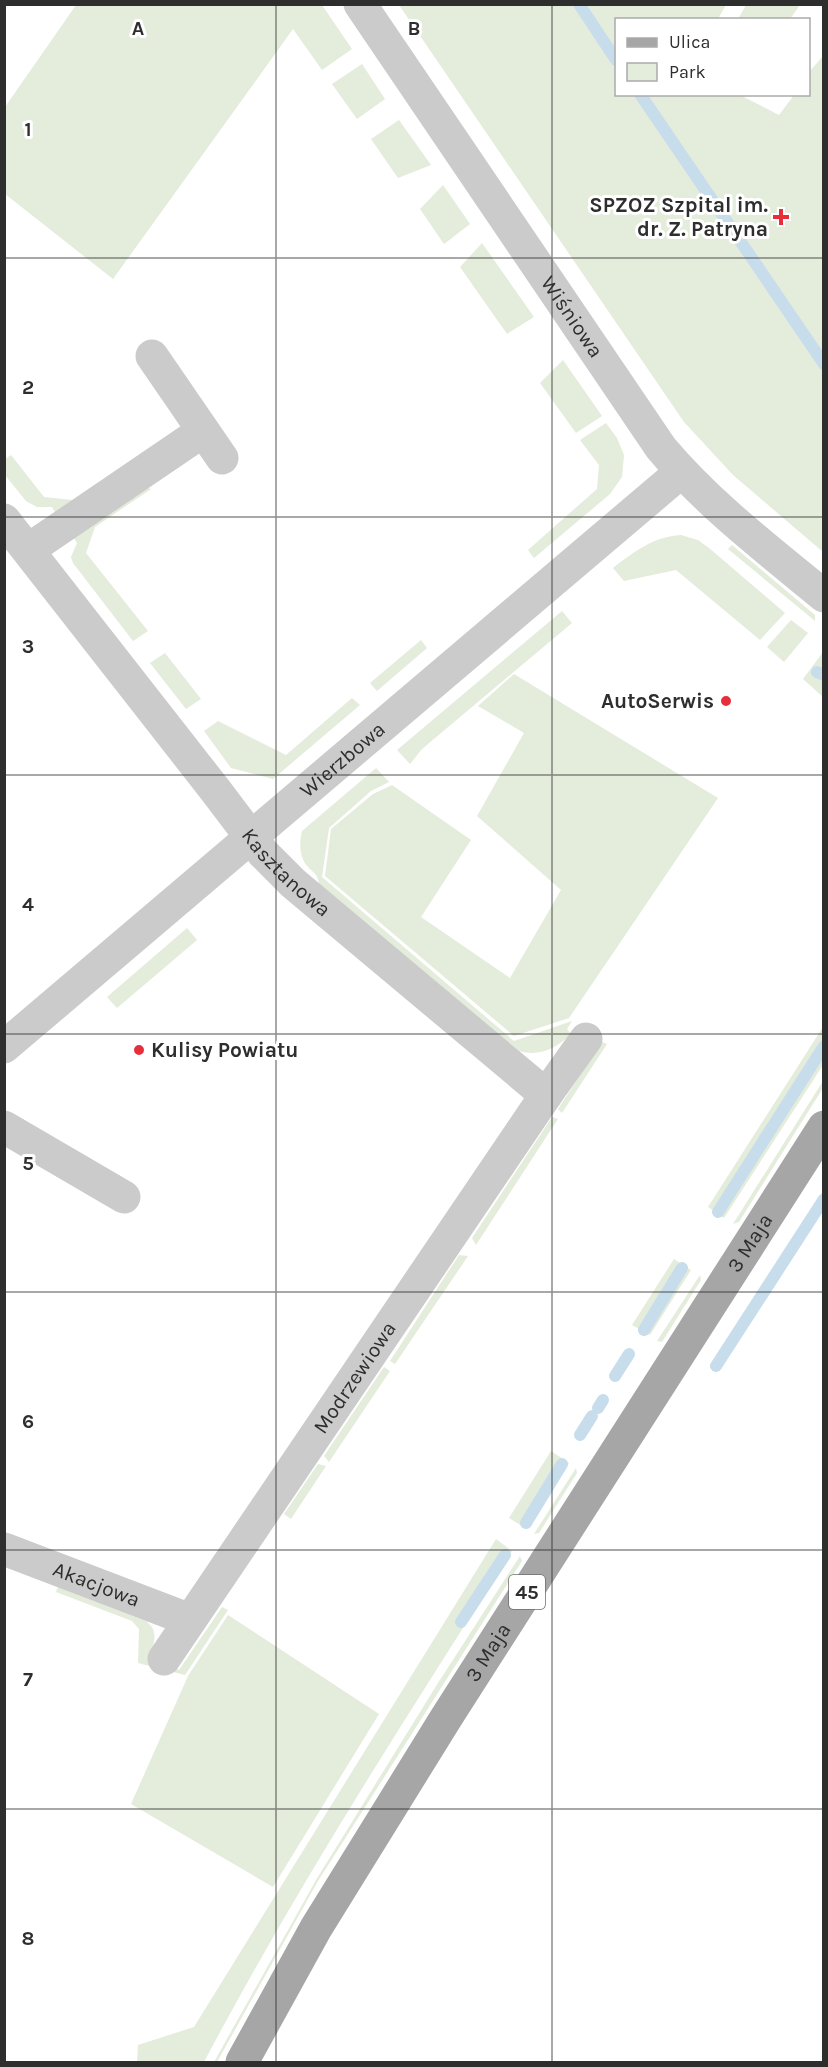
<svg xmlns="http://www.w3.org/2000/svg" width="828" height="2067" font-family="Karla,sans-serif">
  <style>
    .green { fill: #e4ecdb }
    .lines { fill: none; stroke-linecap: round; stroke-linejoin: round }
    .stream { stroke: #c7ddec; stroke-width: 12 }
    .minor { stroke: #cbcbcb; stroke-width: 33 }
    .primary { stroke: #a6a6a6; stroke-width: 33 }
    .grid { fill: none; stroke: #2e2e2e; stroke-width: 1.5; stroke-opacity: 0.55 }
    .poi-dot { fill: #e62f3a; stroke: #fff; stroke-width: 2 }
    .labels { text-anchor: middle; stroke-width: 6; stroke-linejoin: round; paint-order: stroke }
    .shield { fill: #fff; stroke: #6d6d6d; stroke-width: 1.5 }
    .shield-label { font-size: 20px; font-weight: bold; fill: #2e2e2e }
    .poi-label { font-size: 21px; font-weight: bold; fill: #2e2e2e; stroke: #fff; text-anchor: end }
    .street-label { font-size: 21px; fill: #2e2e2e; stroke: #fff }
    .grid-label { font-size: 20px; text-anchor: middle; font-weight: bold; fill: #2e2e2e; stroke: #fff; stroke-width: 6; stroke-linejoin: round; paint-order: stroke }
  </style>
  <rect width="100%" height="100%" fill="#fff"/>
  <g class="green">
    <path d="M 76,5 L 322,5 L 352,49 L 322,70 L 293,29 L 113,279 L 5,194 L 5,107 Z"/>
    <path d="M 399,5 L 726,5 L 718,19 L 616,20 L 616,94 L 740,95 L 779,115 L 794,95 L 808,94 L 809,72 L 823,56 L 823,552 L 733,475 L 684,422 Z"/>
    <path d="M 746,5 L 746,4 L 800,5 L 790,19 L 738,19 Z"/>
    <path d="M 362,64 L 385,99 L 357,119 L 332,84 Z"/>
    <path d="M 399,120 L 431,165 L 398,178 L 371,139 Z"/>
    <path d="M 443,185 L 470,224 L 444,244 L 420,209 Z"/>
    <path d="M 482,243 L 534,317 L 507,334 L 460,267 Z"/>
    <path d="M 563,360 L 602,416 L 576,433 L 540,383 Z"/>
    <path d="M 606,423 L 617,438 L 624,455 L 622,477 L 610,494 L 534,558 L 528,550 L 597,489 L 599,465 L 580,440 Z"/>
    <path d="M 11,455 L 44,497 L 73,500 L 56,514 L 52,507 L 37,507 L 26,501 L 5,475 L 4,460 Z"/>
    <path d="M 143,486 L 151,489 L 95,527 L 86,553 L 148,631 L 133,641 L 73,563 L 71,557 L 77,543 L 72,535 Z"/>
    <path d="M 681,535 L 698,540 L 709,548 L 785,613 L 760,640 L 676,570 L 624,581 L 613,568 C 635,551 653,537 681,535 Z"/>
    <path d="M 732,545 L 815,615 L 815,621 L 728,549 Z"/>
    <path d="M 562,611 L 572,623 L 422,749 L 410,764 L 397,750 Z"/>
    <path d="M 791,620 L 808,633 L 784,662 L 767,647 Z"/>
    <path d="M 421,640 L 427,648 L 377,691 L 370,683 Z"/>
    <path d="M 823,652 L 823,697 L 803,679 Z"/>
    <path d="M 165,653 L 201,699 L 186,709 L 150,663 Z"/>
    <path d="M 514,674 L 718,798 L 569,1018 L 514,1036 L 325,876 L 331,829 L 373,794 L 392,785 L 471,840 L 421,917 L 510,978 L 561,890 L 477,816 L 524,733 L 478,706 Z"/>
    <path d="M 352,698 L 360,705 L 273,779 L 231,768 L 204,731 L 218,721 L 286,755 Z"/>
    <path d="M 376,768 L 389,782 L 371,791 L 329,828 L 322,877 L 514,1041 L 572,1021 L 567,1029 L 571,1034 C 557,1048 540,1057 519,1051 L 319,884 C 318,875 315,874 309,868 C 299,858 299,844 302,831 Z"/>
    <path d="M 187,928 L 197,940 L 117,1008 L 107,997 Z"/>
    <path d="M 823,1027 L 823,1065 L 724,1218 L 708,1207 Z"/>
    <path d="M 602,1042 L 607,1044 L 562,1113 L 558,1109 Z"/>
    <path d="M 823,1081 L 823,1088 L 739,1222 L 733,1224 Z"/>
    <path d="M 552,1117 L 558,1119 L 476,1245 L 472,1238 Z"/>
    <path d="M 459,1255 L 468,1256 L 395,1364 L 390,1361 Z"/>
    <path d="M 674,1259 L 691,1270 L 650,1335 L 632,1325 Z"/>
    <path d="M 700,1275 L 701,1280 L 662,1342 L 657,1341 Z"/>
    <path d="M 384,1367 L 390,1371 L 329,1462 L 324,1456 Z"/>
    <path d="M 551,1451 L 569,1463 L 527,1529 L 509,1518 Z"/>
    <path d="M 318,1464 L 326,1466 L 291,1519 L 284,1514 Z"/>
    <path d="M 576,1468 L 577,1473 L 539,1533 L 534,1534 Z"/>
    <path d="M 496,1539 L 512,1551 C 405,1719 297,1886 204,2062 L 137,2062 L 138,2045 L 194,2027 Z"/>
    <path d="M 520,1556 L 522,1561 L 318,1881 L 217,2062 L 214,2062 L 316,1880 L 438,1683 Z"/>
    <path d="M 58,1587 L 146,1621 C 158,1630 155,1640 151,1653 L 179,1670 L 222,1607 L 228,1610 L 185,1675 L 138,1663 L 139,1629 L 132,1621 L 56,1592 Z"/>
    <path d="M 228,1615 L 379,1714 L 273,1887 L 131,1804 L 188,1676 Z"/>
  </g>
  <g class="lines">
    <g class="stream">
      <path d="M 579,4 L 616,60"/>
      <path d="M 640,94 L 824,364"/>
      <path d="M 817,672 L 824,675"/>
      <path d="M 718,1212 L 824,1046"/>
      <path d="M 644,1330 L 682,1268"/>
      <path d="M 716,1366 L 824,1199"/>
      <path d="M 615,1376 L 629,1354"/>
      <path d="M 598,1408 L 603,1400"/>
      <path d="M 580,1435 L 592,1416"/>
      <path d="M 526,1523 L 562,1464"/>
      <path d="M 461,1622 L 505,1555"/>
    </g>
    <g class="minor">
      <path id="s1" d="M 360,4 L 661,448 C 708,504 767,549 824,596"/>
      <path d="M 152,356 L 222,458"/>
      <path id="s2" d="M 4,520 L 216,791 L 263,853 L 293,883 L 546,1095 L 586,1039"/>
      <path d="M 28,550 L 203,431"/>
      <path id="s3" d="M 4,1047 L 681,472"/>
      <path d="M 4,1127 L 124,1197"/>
      <path id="s4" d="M 4,1549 L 190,1620"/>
      <path id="s5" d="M 164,1659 L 546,1095"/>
    </g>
    <path class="primary" id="s6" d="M 242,2062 L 316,1928 L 446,1718 L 824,1127"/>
  </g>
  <path class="grid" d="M 276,4 L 276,2062M 552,4 L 552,2062M 4,258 L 824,258M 4,517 L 824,517M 4,775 L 824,775M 4,1034 L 824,1034M 4,1292 L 824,1292M 4,1550 L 824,1550M 4,1809 L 824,1809"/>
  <g class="poi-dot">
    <path d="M778 208h6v6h6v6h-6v6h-6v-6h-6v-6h6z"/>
    <circle cx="726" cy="701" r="6"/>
    <circle cx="139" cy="1050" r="6"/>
  </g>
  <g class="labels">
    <rect class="shield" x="509" y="1575" width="36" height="34" rx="4.5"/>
    <g class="shield-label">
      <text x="527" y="1599">45</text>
    </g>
    <g class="poi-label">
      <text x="768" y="212">SPZOZ Szpital im.<tspan x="768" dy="24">dr. Z. Patryna</tspan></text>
      <text x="714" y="708">AutoSerwis</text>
      <text x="151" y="1057" text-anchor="start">Kulisy Powiatu</text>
    </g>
    <g class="street-label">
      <text dy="7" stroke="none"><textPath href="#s1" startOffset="378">Wiśniowa</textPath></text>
      <text dy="7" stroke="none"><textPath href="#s3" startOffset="444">Wierzbowa</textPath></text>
      <text dy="7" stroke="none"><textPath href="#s2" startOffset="452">Kasztanowa</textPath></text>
      <text dy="7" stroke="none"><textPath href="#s6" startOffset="964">3 Maja</textPath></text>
      <text dy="7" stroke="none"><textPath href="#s5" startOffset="340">Modrzewiowa</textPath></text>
      <text dy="7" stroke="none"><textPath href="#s4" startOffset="99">Akacjowa</textPath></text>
      <text dy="7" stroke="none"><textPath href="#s6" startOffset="478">3 Maja</textPath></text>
    </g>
  </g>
  <g class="grid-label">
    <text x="138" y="35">A</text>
    <text x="414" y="35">B</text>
    <text x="28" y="136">1</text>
    <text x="28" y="394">2</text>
    <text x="28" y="653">3</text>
    <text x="28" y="911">4</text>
    <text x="28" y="1170">5</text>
    <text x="28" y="1428">6</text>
    <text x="28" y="1686">7</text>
    <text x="28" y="1945">8</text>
  </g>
  <rect width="828" height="2067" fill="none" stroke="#2e2e2e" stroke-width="12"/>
  <rect x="615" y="18" width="195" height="78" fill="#ffffff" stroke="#ababab" stroke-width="1.5"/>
  <rect x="627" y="38" width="30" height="9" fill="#a6a6a6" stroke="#ababab" stroke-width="1.5"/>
  <text x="669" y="48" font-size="18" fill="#2e2e2e">Ulica</text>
  <rect x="627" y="63" width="30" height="18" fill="#e4ecdb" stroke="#ababab" stroke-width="1.5"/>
  <text x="669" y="78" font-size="18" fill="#2e2e2e">Park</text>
</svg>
